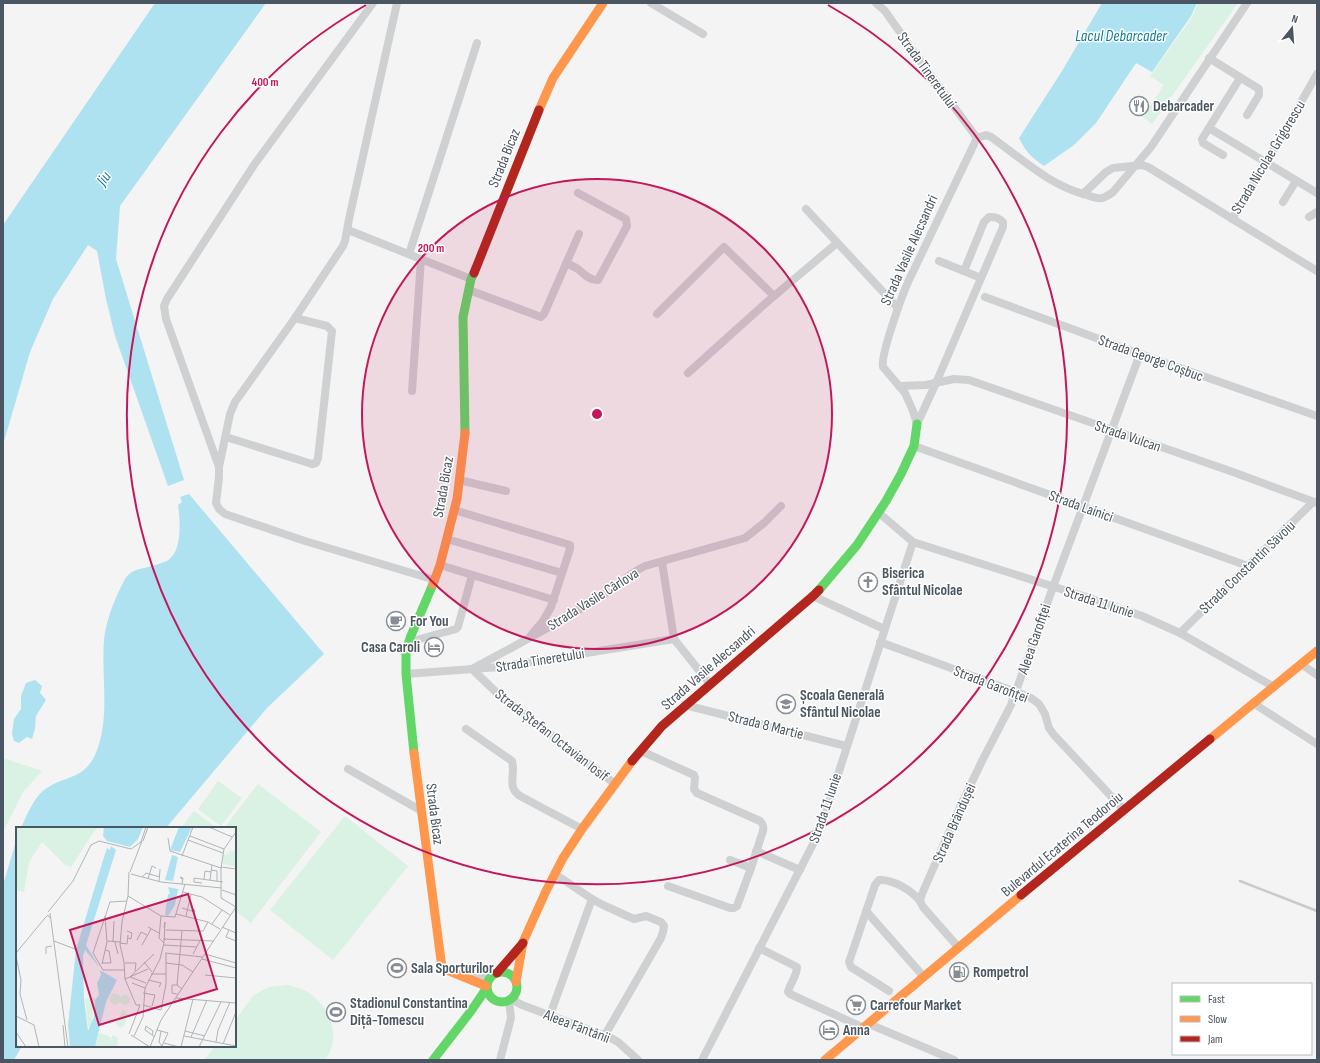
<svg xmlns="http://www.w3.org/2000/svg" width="1320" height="1063" font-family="'Sofia Sans Condensed',sans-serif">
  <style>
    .green { fill: #d9f2e3 }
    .water { fill: #aee2f0 }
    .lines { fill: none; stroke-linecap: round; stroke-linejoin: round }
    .street { stroke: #ced0d2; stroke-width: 8 }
    .fast { stroke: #63d668; stroke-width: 9 }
    .slow { stroke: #ff974d; stroke-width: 9 }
    .jam { stroke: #b3261e; stroke-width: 9 }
    .rail { stroke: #c9cacc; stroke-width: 2.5 }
    .ring { fill: none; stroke: #c2185b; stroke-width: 2 }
    .labels { text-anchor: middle; stroke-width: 3; stroke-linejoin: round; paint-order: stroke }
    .street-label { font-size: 15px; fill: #4a5661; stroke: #fff }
    .poi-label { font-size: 15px; font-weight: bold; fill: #4a5661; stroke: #fff; text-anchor: start }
    .water-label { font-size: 16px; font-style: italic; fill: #0c7c9b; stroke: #fff }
    .inset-road { fill: none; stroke: #b0b5b9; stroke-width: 1 }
    .view { fill: #c2185b; fill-opacity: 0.15; stroke: #c2185b; stroke-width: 2 }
    .inset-edge { fill: none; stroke: #4a5661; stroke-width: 2 }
    .centre { fill: #c2185b; stroke: #fff; stroke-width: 2 }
    .ring-label { font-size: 12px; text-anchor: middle; font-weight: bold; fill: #c2185b; stroke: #fff; stroke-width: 3; stroke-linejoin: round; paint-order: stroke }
  </style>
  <rect width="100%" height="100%" fill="#f4f4f4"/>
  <g class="green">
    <path d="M 1198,3 L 1238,3 L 1152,124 L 1143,117 L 1164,85 L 1150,76 L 1192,17 Z"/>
    <path d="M 3,758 L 42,771 L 23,792 L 3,832 Z"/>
    <path d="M 218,781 L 242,798 L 221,826 L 198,809 Z"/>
    <path d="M 258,784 L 321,832 L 251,923 L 235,911 L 235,828 L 224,828 Z"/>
    <path d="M 194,811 L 217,828 L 181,828 Z"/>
    <path d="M 345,816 L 408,866 L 333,960 L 270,910 Z"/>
    <path d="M 288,985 C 294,987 301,988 306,991 C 329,1004 343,1037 325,1060 L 204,1060 L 215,1046 L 235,1046 L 235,1020 L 254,995 L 269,987 Z"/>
  </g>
  <g class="water">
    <path d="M 155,3 L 266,3 L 120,206 L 116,259 L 184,480 L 168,486 L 115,336 L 106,299 L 97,251 L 88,245 L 53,299 L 30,352 L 3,445 L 3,225 Z"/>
    <path d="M 1102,3 L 1197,3 L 1191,16 L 1152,72 L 1136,63 L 1096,123 L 1074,145 L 1044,166 C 1031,157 1026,152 1019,138 L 1062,71 Z"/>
    <path d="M 189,494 L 324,654 L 267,708 L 166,828 L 21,828 C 27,815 34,796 47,788 C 66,775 83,780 95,755 C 111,719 101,677 104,640 C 106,621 114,600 123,583 C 127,573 134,570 144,568 C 151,566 160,564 167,561 C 183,552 180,520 178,505 L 182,502 L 180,497 Z"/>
    <path d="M 35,680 L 42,686 L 40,693 L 46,700 L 36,716 L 35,729 L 32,739 L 27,737 L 19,743 L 14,741 L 12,734 L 14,719 L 21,709 L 21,696 L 26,683 Z"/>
    <path d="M 17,838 L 17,1046 L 22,1046 L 14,1060 L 3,1060 L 3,885 Z"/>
  </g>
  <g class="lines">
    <g class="street">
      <path d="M 373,3 L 254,165 L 167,299 L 164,306 L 166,319 L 219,467 L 219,477 L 216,503 L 219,509 L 225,514 L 305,541 L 435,580"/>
      <path d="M 651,3 L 703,34"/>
      <path d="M 876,3 L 885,11 L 921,62 L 977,138"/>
      <path d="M 1209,58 L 1259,89 L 1259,95 L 1247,115"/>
      <path d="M 1209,128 L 1317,193"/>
      <path d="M 1223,155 L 1203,143 L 1202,139 L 1240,78"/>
      <path d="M 1083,194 L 1106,172 L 1113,168 L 1142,165 L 1148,167 L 1317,271"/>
      <path d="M 1283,202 L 1296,181"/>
      <path d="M 806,209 L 898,308"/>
      <path d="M 1309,217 L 1317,212"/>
      <path d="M 1232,219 L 1283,134 L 1317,74"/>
      <path d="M 348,230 L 471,279"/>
      <path d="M 409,254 L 477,43"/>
      <path d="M 939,261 L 981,278"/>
      <path d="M 566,263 C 570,265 575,267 578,269 C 584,274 590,281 598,280 L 627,226 L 626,219 L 578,193"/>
      <path d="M 964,271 L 984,222 L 989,217 C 996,217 999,218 1003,222 L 1003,227 L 936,383 L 917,424 L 913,411 L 905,393 L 883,367 C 880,356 902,296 908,282 L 977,138 L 986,135 L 991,137 C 1021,158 1050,186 1087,195 C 1092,197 1097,199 1102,198 C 1106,197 1109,195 1113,192 L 1151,147 L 1247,3"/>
      <path d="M 469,290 L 541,317 L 544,314 L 579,234"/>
      <path d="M 985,297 L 1140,354 L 1317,416"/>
      <path d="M 657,314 L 724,247 L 774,296"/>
      <path d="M 688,373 L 767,302 L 837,243"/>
      <path d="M 899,386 L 926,385 L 954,379 L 969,380 L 1233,472 L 1317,503"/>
      <path d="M 412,391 L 421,259"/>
      <path d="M 226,437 L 312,464 L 316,463 L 318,458 L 332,331 L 327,326 L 295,318"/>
      <path d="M 914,446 L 1248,566"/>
      <path d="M 219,467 L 230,414 L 235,402 L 295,318 L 343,246 L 345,241 L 349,219 L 397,3"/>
      <path d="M 459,480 L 506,491"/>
      <path d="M 454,510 L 570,545 L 570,549 L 551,607 L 543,621 L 531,635"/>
      <path d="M 879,513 L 913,542 L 1086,597 L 1142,616 L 1180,633 L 1274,687"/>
      <path d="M 447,539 L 562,573"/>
      <path d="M 662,562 L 674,639 L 710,684"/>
      <path d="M 440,565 L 554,600"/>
      <path d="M 813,596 L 884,629"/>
      <path d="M 1180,633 L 1313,502"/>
      <path d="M 409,642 L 456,629 L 458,627 L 472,575"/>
      <path d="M 880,642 L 1016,692 L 1031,698 L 1039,704 L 1045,714 L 1049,728 L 1054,735 L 1124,810"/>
      <path d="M 1301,664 L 1317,675"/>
      <path d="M 406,674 L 499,667 L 674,639"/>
      <path d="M 1253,703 L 1317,744"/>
      <path d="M 685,705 L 846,746"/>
      <path d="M 466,729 L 512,761 C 516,775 506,786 520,796 L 582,829"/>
      <path d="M 641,751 L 694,775 L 695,778 L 694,789 L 697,793 L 760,821 C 763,824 764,826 763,831 L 751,868 L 730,860"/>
      <path d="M 348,769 L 420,810"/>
      <path d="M 615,784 L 497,693 L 472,669 C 513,647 555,625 595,600 C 613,590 626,575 645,566 L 745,538 L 764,523 L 781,506"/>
      <path d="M 756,851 L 800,870"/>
      <path d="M 555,874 L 592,899 L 603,905 L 634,919 L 646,916 L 661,922 L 664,926 L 663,932 L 661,938 L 605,1035"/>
      <path d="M 668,886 L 730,908 L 734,908 L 737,906 L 751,868"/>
      <path d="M 866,911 L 924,977"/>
      <path d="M 759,948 L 797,967 C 797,976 790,983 788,992 L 790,994 L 864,1028"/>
      <path d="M 959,948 L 923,907 L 920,901 L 922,894 L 960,807 L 983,759 L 1011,705 L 1053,587 L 1140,354"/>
      <path d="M 472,978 L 490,978"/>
      <path d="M 889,991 L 851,967 L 849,962 L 875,885 L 879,880 C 893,879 911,890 920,901"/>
      <path d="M 511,999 L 522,1005 L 611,1038 L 618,1042 L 638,1060"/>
      <path d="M 550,1015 L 592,899"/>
      <path d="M 869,1024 L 954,1060"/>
      <path d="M 500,1060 L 511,1018 L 509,1001"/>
      <path d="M 702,1060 L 812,846 L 823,821 L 913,542"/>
    </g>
    <g class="fast">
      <path d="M 465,433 L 463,317 L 471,279 L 474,273"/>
      <path d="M 819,590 L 857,545 L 886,501 L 901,474 L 914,446 L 917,424"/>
      <path d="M 414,753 L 406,674 L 406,651 L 410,638 L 433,584"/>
      <circle cx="502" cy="987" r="15"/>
      <path d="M 433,1060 L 471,1011 L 486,989"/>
    </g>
    <g class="slow">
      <path d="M 539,110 L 553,78 L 603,3"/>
      <path d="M 433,584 L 440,565 L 457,499 L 465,433"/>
      <path d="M 1210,739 L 1317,651"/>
      <path d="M 414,753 L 442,968 L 486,986"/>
      <path d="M 516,982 L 523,942 L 546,891 L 563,858 L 582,829 L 632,761"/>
      <path d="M 825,1060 L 1021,895"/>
    </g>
    <g class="jam">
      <path d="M 474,273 L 539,110"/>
      <path d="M 632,761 L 662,726 L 813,596 L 819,590"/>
      <path d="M 1021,895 L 1210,739"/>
      <path d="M 497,973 L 523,943"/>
    </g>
    <path class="rail" d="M 1240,881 L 1317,911"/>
  </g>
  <circle cx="597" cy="414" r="235" fill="#c2185b" fill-opacity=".12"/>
  <g class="ring">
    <circle cx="597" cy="414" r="235"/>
    <path d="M828 5A470 470 0 1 1 366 5"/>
  </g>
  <defs>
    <g id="restaurant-ring" transform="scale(1)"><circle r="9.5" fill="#fff" stroke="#868d94" stroke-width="1.5"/><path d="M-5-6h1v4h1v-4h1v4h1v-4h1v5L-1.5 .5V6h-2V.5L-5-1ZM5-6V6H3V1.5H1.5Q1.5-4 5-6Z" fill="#868d94"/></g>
    <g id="church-ring" transform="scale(1)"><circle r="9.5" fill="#fff" stroke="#868d94" stroke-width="1.5"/><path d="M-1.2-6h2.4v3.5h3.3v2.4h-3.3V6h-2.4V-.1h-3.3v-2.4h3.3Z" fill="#868d94"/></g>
    <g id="cafe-ring" transform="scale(1)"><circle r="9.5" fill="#fff" stroke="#868d94" stroke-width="1.5"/><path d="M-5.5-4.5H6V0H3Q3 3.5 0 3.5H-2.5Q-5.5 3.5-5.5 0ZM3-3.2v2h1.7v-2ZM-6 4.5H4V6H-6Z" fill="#868d94"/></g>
    <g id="hotel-ring" transform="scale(1)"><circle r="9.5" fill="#fff" stroke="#868d94" stroke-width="1.5"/><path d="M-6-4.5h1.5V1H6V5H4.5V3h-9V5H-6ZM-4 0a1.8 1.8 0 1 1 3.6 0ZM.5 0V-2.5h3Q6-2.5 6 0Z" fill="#868d94"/></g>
    <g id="school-ring" transform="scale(1)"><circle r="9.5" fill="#fff" stroke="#868d94" stroke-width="1.5"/><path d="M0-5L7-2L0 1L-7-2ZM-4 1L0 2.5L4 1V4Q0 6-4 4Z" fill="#868d94"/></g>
    <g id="stadium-ring" transform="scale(1)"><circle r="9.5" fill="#fff" stroke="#868d94" stroke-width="1.5"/><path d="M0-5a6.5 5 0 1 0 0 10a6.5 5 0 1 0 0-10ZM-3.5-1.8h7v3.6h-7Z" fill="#868d94"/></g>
    <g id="fuel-ring" transform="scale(1)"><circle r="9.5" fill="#fff" stroke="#868d94" stroke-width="1.5"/><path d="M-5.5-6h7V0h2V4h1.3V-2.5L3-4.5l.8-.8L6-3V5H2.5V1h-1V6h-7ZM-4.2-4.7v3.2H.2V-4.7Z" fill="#868d94"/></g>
    <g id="supermarket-ring" transform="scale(1)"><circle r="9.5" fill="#fff" stroke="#868d94" stroke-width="1.5"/><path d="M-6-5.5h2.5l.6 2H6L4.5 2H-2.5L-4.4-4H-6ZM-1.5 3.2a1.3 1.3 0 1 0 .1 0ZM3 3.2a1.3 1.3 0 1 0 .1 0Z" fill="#868d94"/></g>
  </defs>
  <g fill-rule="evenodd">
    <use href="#restaurant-ring" x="1139" y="106"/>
    <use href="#church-ring" x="868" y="582"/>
    <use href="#cafe-ring" x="396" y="621"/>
    <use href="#hotel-ring" x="434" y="647"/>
    <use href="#school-ring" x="786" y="704"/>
    <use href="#stadium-ring" x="397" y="968"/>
    <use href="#fuel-ring" x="959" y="972"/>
    <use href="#supermarket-ring" x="856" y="1005"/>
    <use href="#stadium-ring" x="336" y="1012"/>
    <use href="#hotel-ring" x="829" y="1030"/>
  </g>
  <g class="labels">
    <g class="street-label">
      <text transform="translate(927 70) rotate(54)" y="5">Strada Tineretului</text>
      <text transform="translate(1268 157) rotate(-59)" y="5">Strada Nicolae Grigorescu</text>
      <text transform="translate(504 158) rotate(-68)" y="5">Strada Bicaz</text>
      <text transform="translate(909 250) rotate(-66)" y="5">Strada Vasile Alecsandri</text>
      <text transform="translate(1151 358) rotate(20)" y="5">Strada George Coșbuc</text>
      <text transform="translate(1128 436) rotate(19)" y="5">Strada Vulcan</text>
      <text transform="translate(443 487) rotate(-80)" y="5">Strada Bicaz</text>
      <text transform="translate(1081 506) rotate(20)" y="5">Strada Lainici</text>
      <text transform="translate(1247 567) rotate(-44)" y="5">Strada Constantin Săvoiu</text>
      <text transform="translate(593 599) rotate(-32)" y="5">Strada Vasile Cârlova</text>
      <text transform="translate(1099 602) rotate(18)" y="5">Strada 11 Iunie</text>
      <text transform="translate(1034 639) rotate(-71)" y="5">Aleea Garofiței</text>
      <text transform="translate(540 660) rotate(-9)" y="5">Strada Tineretului</text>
      <text transform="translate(708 668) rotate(-41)" y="5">Strada Vasile Alecsandri</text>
      <text transform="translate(991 684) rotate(21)" y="5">Strada Garofiței</text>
      <text transform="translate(766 725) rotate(14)" y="5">Strada 8 Martie</text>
      <text transform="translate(552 735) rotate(38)" y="5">Strada Ștefan Octavian Iosif</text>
      <text transform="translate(825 808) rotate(-71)" y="5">Strada 11 Iunie</text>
      <text transform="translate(435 814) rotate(83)" y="5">Strada Bicaz</text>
      <text transform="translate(954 823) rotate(-66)" y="5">Strada Brândușei</text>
      <text transform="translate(1062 844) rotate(-40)" y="5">Bulevardul Ecaterina Teodoroiu</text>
      <text transform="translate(577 1026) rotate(21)" y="5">Aleea Fântânii</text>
    </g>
    <g class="poi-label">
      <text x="1153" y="111">Debarcader</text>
      <text x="882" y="578">Biserica<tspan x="882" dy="17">Sfântul Nicolae</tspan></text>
      <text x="410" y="626">For You</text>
      <text x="420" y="652" text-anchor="end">Casa Caroli</text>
      <text x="800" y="700">Școala Generală<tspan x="800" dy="17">Sfântul Nicolae</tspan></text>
      <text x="411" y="973">Sala Sporturilor</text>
      <text x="973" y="977">Rompetrol</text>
      <text x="350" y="1008">Stadionul Constantina<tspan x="350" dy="17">Diță-Tomescu</tspan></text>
      <text x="870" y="1010">Carrefour Market</text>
      <text x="843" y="1035">Anna</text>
    </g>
    <g class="water-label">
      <text x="1121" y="41">Lacul Debarcader</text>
      <text transform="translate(103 178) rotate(-55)" y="6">Jiu</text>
    </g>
  </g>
  <g transform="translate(16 827)">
    <rect width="220" height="220" fill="#f4f4f4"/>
    <path d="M 0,0 L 84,0 L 79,3 L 55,40 L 49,38 L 26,15 L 13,35 L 8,65 L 0,63 ZM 214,23 L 220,25 L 220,40 L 207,37 L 207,28 L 212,27 ZM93.5 172a5.5 5.5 0 1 1 11 0a5.5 5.5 0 1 1-11 0ZM104 173a5 5 0 1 1 10 0a5 5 0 1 1-10 0ZM 69,171 L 79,171 L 75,199 L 72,200 ZM 107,183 L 112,188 L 108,199 L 104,201 L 100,196 ZM 83,206 L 95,210 L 92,219 L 97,208 L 102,211 L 101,220 L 79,220 Z" fill="#d9f2e3"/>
    <path d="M 88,0 L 127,0 L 122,12 L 114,20 L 91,14 L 87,9 ZM 163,0 L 176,0 L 164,25 L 154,23 ZM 95,19 L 100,23 L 70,118 L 84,141 L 69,123 L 67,128 L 68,172 L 72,204 L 78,190 L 79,173 L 83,168 L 81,156 L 85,148 L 84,143 L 101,153 L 90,175 L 79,220 L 54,220 L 52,198 L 60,123 L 88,30 L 91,21 L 94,23 ZM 156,28 L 162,30 L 157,54 L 149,53 ZM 152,60 L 162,62 L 159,78 L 152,89 L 149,88 L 152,67 L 154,67 Z" fill="#aee2f0"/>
    <path class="inset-road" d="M 193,0 L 216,10M 220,5 L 208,22 L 205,41 L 205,71 L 220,80M 174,9 L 208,22M 152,11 L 154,24 L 205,41M 172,13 L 207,26M 127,14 L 132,0M 166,29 L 177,0M 205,40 L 220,42M 195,43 L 201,44 L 201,54M 113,45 L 112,69 L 106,95 L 104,118 L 108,135 L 109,152 L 120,178 L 124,178M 114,45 L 126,14M 115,47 L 145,55 L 206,61M 126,50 L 130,46 L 144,50M 132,52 L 136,39 L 140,41M 188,52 L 189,44 L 195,45M 194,53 L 196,38M 143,55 L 144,42M 186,56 L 178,55 L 178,51 L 207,55M 166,57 L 167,51 L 164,50 L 167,53M 206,63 L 220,68M 167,65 L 186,70 L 214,88M 112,69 L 145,89M 166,81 L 179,85 L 178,82M 32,85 L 57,54 L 75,18 L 83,14 L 115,22 L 125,15 L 130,0M 34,86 L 52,220M 160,87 L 192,95 L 204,102M 170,89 L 175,67M 196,97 L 206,83M 132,100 L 143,106M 206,100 L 220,106M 148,101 L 149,95 L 148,116 L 143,111 L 145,89 L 159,90 L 169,57M 150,103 L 187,104 L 192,95M 213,103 L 210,110 L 220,114M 111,104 L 116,106 L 115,112 L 112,111M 166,104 L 161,158 L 166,162M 147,112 L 197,114M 121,113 L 125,105 L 131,108M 38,114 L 59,122M 91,114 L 104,115M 97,115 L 98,94M 99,115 L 102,127M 104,116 L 111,117 L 112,108M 126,118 L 135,102M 148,118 L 181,120M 0,126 L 29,91 L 32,88 L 34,91M 149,126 L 187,130M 30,127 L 30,120 L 36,119M 177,127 L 185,112M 189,127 L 220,136M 0,129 L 5,153 L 4,167 L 11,193M 186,132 L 220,141M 128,135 L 136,145M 86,136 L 95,136 L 93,124 L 89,123M 109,136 L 120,136 L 119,144M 150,136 L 166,138 L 177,145M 86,137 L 91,115 L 89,89M 109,143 L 87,143 L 77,126 L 94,75 L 111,74M 135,147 L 150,147M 189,148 L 220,151M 109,152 L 132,142M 132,153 L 145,156 L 143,160M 116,156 L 129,161M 130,156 L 114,150 L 138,127M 127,166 L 139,168 L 136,179M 161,167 L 156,166 L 156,158 L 161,158M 160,171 L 220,176M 127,178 L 145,183M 145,183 L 150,157 L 150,127M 0,189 L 18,198 L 23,220M 47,198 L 49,220M 141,203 L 152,206 L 146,219M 145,204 L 143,215 L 146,219M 169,204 L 189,209M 0,205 L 10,220M 113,207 L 124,178M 115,208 L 134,220M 136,208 L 137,204 L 130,199 L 129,203 L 139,210M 118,209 L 127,190 L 129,161 L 144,132 L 148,116M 168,209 L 220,219M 175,210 L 191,173M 200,215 L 202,203 L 214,175M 148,216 L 163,220M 207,217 L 220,185M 134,220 L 145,193 L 220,80M 165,220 L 177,172M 183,220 L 205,175"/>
    <path class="view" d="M 172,67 L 201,162 L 83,198 L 54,103 Z"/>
    <rect width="220" height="220" class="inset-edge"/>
  </g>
  <circle cx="597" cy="414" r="6" class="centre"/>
  <g class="ring-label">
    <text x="265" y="86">400 m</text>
    <text x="431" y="252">200 m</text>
  </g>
  <rect width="1320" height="1063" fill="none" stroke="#4a5661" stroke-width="8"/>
  <rect x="1172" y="983" width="140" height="72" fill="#ffffff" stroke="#b7bbc0"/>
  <rect x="1180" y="996" width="20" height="6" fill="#63d668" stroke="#b7bbc0"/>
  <text x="1208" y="1003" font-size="12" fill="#4a5661">Fast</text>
  <rect x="1180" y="1016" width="20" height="6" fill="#ff974d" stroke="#b7bbc0"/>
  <text x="1208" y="1023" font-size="12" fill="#4a5661">Slow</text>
  <rect x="1180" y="1036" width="20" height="6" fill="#b3261e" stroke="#b7bbc0"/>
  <text x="1208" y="1043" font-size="12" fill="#4a5661">Jam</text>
  <g transform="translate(1292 28) rotate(17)" stroke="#ffffff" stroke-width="3" paint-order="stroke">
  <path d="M0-3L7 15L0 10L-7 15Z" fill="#4a5661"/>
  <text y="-6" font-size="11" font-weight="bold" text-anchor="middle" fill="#4a5661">N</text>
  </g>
</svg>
